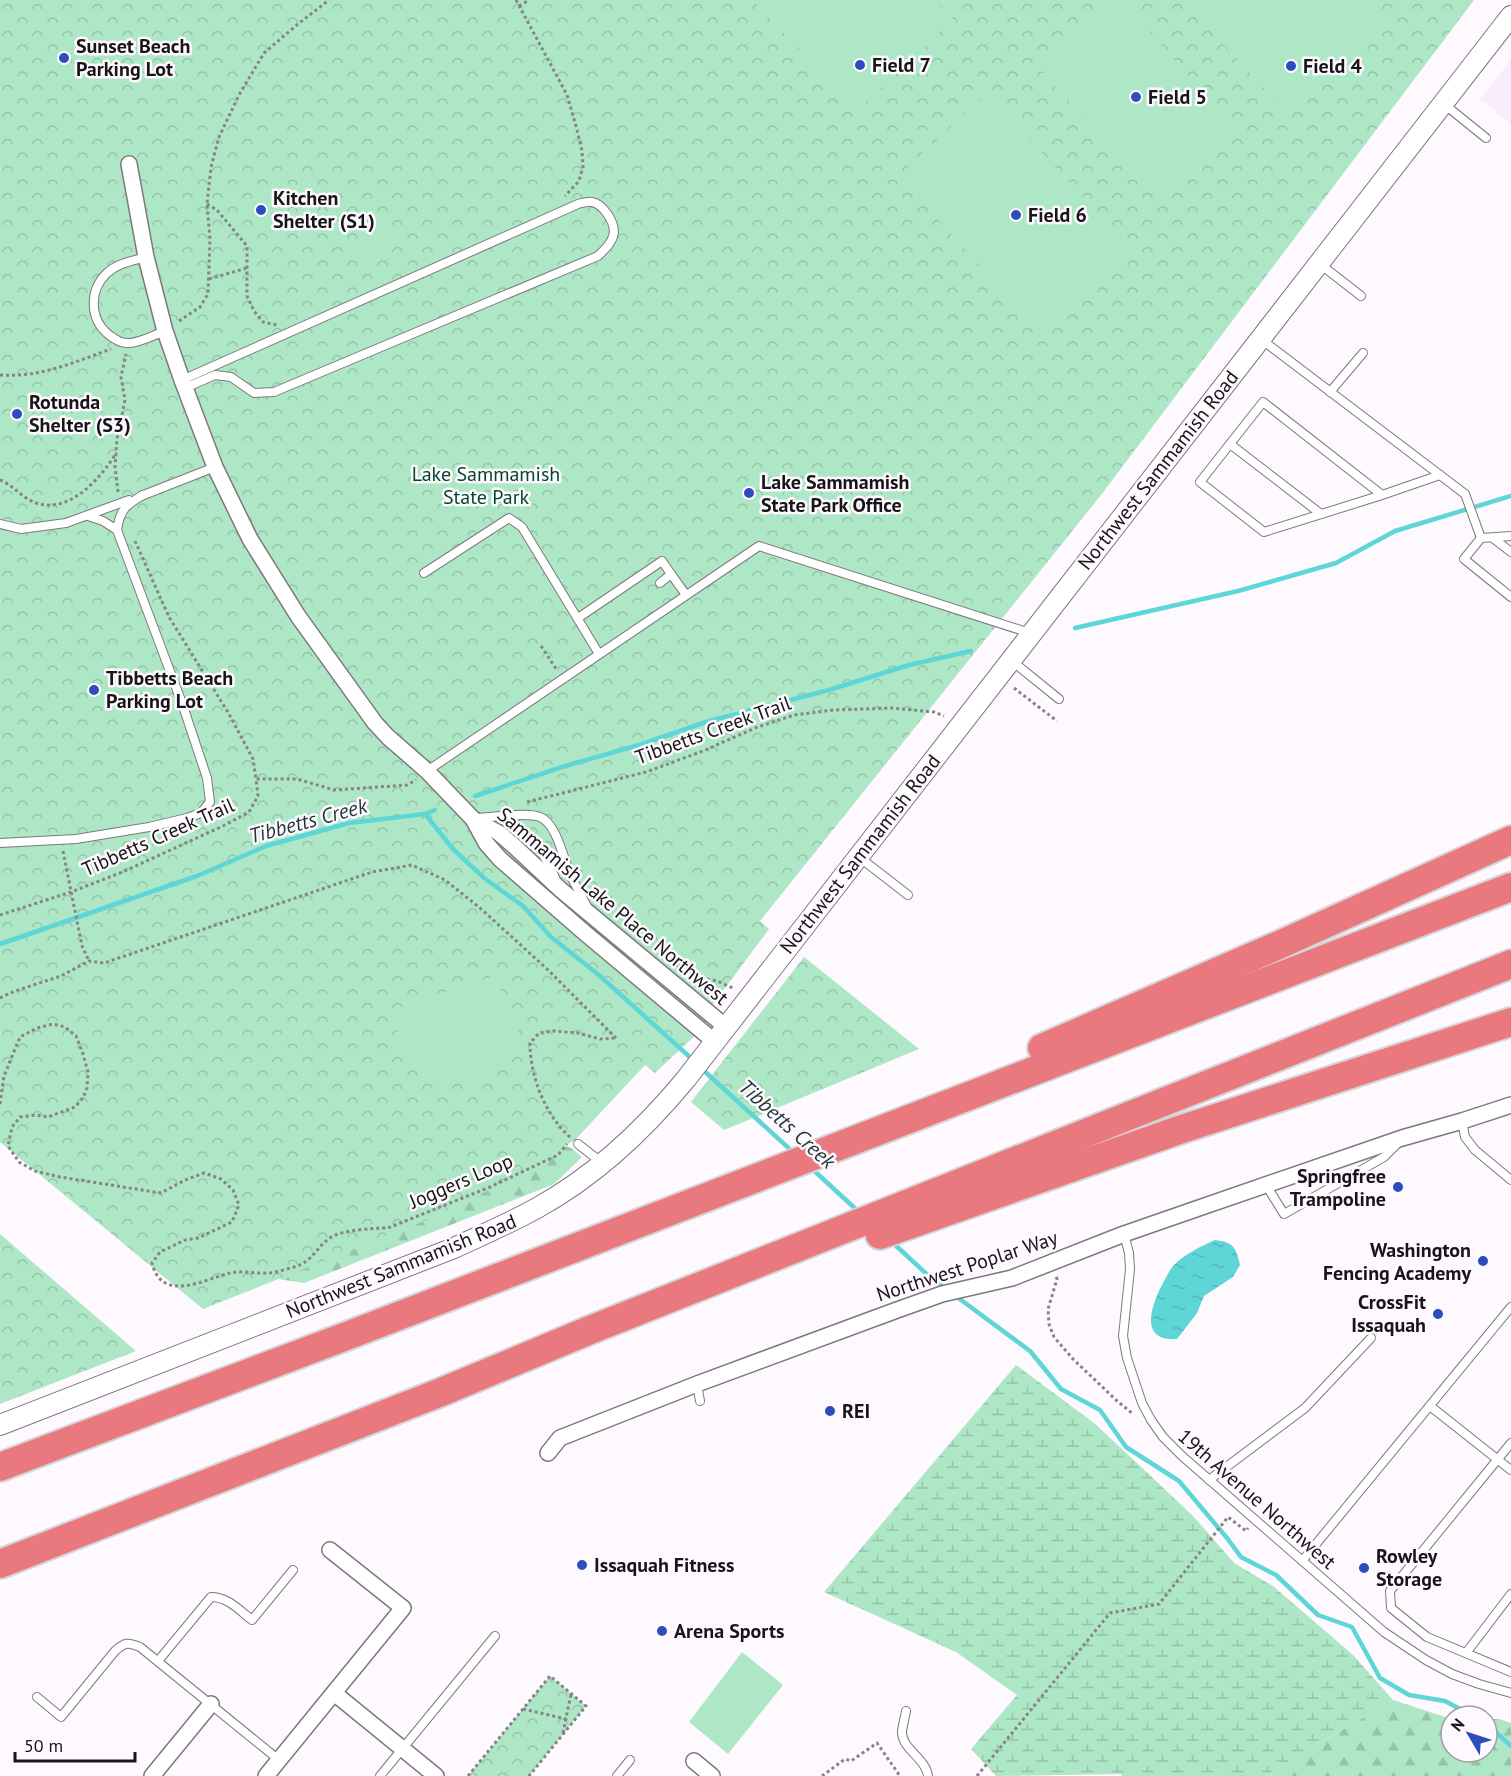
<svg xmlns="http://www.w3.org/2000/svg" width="1511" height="1776" font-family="'PT Sans',sans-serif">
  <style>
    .built { fill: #f9edf9 }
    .forest { fill: url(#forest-firs) }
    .wetland { fill: url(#wetland-marsh) }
    .park { fill: url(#park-crowns) }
    .garden { fill: #ade7c5 }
    .water { fill: url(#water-ripples) }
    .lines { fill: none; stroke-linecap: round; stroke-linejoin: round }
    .stream { stroke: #5ed6d7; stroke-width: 4.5 }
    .service-casing { stroke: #7e787e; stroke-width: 10 }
    .minor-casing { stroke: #7e787e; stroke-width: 18 }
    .tertiary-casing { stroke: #7e787e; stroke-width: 22 }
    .motorway-casing { stroke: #d5d5d5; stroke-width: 32 }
    .path { stroke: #878387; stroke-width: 3; stroke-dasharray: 3 3; stroke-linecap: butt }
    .service { stroke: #fff; stroke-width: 8 }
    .minor { stroke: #fff; stroke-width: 15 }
    .tertiary { stroke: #fff; stroke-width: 20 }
    .motorway { stroke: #ea797f; stroke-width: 28 }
    .poi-dot { fill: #2e4cbc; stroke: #fef9fe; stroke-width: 2 }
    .labels { text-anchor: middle; stroke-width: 5; stroke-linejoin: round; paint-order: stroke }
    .poi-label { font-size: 20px; font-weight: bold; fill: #171517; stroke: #fef9fe; text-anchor: start }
    .street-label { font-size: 20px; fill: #171517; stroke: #fef9fe }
    .park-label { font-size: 20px; fill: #00472a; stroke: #fef9fe }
    .water-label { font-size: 21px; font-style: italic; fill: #1f3535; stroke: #fef9fe }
  </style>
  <defs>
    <pattern id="forest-firs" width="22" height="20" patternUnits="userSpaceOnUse" patternTransform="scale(1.5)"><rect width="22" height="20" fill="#ade7c5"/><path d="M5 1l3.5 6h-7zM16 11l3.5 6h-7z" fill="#94c5a8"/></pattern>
    <pattern id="wetland-marsh" width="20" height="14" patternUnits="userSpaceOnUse" patternTransform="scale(1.5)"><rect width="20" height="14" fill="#ade7c5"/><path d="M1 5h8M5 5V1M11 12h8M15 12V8" fill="none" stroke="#94c5a8"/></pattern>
    <pattern id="park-crowns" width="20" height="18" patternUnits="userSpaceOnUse" patternTransform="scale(1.5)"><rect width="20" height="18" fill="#ade7c5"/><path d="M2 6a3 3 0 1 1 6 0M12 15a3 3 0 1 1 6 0" fill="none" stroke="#94c5a8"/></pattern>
    <pattern id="water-ripples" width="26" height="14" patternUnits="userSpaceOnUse" patternTransform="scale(1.5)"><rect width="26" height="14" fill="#5ed6d7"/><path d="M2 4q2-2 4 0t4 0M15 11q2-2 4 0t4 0" fill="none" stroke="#51b7b8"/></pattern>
  </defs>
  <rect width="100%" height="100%" fill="#fef9fe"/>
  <path class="built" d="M 1511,60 L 1511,124 L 1480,99 Z"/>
  <g class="forest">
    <path d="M 556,1143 L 571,1148 L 582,1157 L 554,1184 L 304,1283 L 259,1276 Z"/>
    <path d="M 1393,1700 L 1451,1719 L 1451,1752 L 1487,1752 L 1487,1719 L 1499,1719 L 1511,1723 L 1511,1776 L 1265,1776 Z"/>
  </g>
  <path class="wetland" d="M 1016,1365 L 1094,1423 L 1137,1463 L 1194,1517 L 1234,1563 L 1273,1586 L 1353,1655 L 1393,1700 L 1265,1776 L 1122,1776 L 1121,1774 L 996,1776 L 971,1749 L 1017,1695 L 956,1652 L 824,1592 Z"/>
  <g class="park">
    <path d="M 0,0 L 1474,0 L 1101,495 L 760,921 L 769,929 L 711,1007 L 712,1015 L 701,1030 L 655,1073 L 645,1065 L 575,1140 L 457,1208 L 203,1309 L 0,1142 Z"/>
    <path d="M 804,957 L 919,1049 L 724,1130 L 691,1102 Z"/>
    <path d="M 0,1234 L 136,1351 L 0,1404 Z"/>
    <path d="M 550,1676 L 586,1706 L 529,1776 L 468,1776 Z"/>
  </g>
  <g class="garden">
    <path d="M 752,0 L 935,0 L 953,19 L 858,110 Z"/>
    <path d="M 1104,0 L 1121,0 L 1238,131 L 1159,202 L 1034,62 Z"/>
    <path d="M 1183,0 L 1372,0 L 1390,19 L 1287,113 Z"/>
    <path d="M 987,93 L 1135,254 L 1046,337 L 898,176 Z"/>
    <path d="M 384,227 L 392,244 L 352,261 L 345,244 Z"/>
    <path d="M 494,976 L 526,1047 L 477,1080 L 438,1085 L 405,1056 L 391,1011 Z"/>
    <path d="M 742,1652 L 783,1685 L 728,1754 L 689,1722 Z"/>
  </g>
  <path class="water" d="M 1215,1240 C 1233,1242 1236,1247 1240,1265 L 1233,1277 L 1204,1296 L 1197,1313 L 1177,1339 C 1137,1342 1152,1303 1164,1281 C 1167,1276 1170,1269 1174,1265 C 1186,1253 1200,1247 1215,1240 Z"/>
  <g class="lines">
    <g class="stream">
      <path d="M 1075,628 L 1238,591 L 1336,563 L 1395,531 L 1511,496"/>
      <path d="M 475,796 L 562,767 L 642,744 L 709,721 L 829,690 L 909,665 L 971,651"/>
      <path d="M 425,814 L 435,810"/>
      <path d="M 0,944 L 197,876 L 266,846 L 349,823 L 425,814 L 453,849 L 484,878 L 523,906 L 551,937 L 600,976 L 693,1060"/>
      <path d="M 701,1068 L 794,1153"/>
      <path d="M 810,1167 L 859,1212"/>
      <path d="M 892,1242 L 932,1279 L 946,1289"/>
      <path d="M 953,1294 L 1030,1351 L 1061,1389 L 1100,1410 L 1126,1447 L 1179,1481 L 1227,1538 L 1241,1557 L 1276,1575 L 1318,1615 L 1352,1627 L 1380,1678 L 1409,1695 L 1445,1701 L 1473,1716"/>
      <path d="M 1487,1724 L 1511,1746"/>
    </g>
    <g class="service-casing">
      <g id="service">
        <path d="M 1444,104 L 1486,138"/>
        <path d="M 146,257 C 132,261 118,263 107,273 C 89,290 89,319 109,335 C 115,339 121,344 130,343 C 141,342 154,335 165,331"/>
        <path d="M 1320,264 L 1361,296"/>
        <path d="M 1262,340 L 1465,494 L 1481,538"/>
        <path d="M 182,380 L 578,204 C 582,203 588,201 592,202 C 603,204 614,221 614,232 C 613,242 605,249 598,256 L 274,392 L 254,393 L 231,377 L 215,375 L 185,388"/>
        <path d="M 1330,392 L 1363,353"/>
        <path d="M 1230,444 L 1321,514"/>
        <path d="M 1382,495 L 1264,532 L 1200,482 L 1263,402 L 1382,495 L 1440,475"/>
        <path d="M 141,496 L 215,467"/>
        <path d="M 88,516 L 103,521 L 117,530"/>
        <path d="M 0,524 L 21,529 L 66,523 L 129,500"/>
        <path d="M 1511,536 L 1481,538 L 1464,559 L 1511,597"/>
        <path d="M 1493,538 L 1511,552"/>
        <path d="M 424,573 L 509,518 L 522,527 L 599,654"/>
        <path d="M 660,583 L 671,574 L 686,595"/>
        <path d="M 578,618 L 662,561 L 671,574"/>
        <path d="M 1012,661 L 1059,699"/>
        <path d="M 427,771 L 759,546 L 1030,633"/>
        <path d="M 506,816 C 530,835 544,851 556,880"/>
        <path d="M 479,818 C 493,817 528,812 540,817 C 557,824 563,858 570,874 C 575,885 582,896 587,907"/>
        <path d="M 0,843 L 76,839 L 149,827 L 187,818 L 201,813 L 210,802 L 207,778 L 183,706 L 117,530 C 120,509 126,505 143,495"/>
        <path d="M 859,857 L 908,895"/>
        <path d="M 1462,1121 L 1465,1137 L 1475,1150 L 1511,1180"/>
        <path d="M 578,1144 L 601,1162"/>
        <path d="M 1266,1185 L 1284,1214 L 1384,1157 L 1398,1143"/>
        <path d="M 1124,1234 L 1129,1253 L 1130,1269 L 1123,1336 L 1127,1358 L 1142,1403 L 1151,1420 L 1163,1437 L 1182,1456 L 1384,1632 L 1426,1660 L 1452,1674 L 1479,1684 L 1511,1693"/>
        <path d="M 697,1384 L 700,1401"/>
        <path d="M 1430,1406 L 1511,1470"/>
        <path d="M 1511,1443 L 1390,1591 L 1391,1608 L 1427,1637 L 1511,1672"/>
        <path d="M 1209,1480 L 1305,1408 L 1371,1338"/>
        <path d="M 1302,1561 L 1511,1307"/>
        <path d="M 1466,1653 L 1511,1594"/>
        <path d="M 158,1661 L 211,1597 C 228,1597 239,1610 252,1620 L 293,1570"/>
        <path d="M 37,1697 L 61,1717 L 115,1651 C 125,1642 128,1642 140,1647 L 279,1760"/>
        <path d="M 906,1711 C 905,1717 903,1724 902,1731 C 901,1749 926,1758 928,1776"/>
        <path d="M 380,1776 L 495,1636"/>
        <path d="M 617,1776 L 630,1760"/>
      </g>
    </g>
    <g class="minor-casing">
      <g id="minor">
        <path d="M 129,164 L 146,257 L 165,331 L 182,380 L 215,467 L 250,539 L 298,616 L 375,723 L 388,737 L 427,771 L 473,819 L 499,833 L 514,846 L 561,890 L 726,1027"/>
        <path d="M 473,819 L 486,843 L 500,859 L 585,933 L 715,1042"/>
        <path d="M 548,1453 L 560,1438 L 697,1384 L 897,1310 L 942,1294 L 1012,1278 L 1124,1234 L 1196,1209 L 1402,1138 L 1462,1121 L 1511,1105"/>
        <path d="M 334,1693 L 436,1776"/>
        <path d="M 694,1761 L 712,1776"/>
        <path d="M 152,1776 L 211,1704"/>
        <path d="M 266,1776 L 403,1608 L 330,1550"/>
      </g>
    </g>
    <g class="tertiary-casing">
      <path id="tertiary" d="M 0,1425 L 454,1248 C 482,1235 510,1223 537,1208 C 595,1176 644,1130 686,1079 L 1511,16"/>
    </g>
    <g class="motorway-casing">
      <g id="motorway">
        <path d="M 1042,1048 L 1279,945 L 1511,840"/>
        <path d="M 880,1235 L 1182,1129 L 1511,1022"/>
        <path d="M 0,1467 L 344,1337 L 1511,887"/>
        <path d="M 0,1564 L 439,1393 L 590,1330 L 1511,964"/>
      </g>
    </g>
    <g class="path">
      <path d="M 516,0 L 567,95 L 576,126 L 582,151 L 583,167 L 579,181 L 565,196"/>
      <path d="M 519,6 L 529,0"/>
      <path d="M 207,204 L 217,210 L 247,246 L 247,296 L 254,311 L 263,322 L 277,325"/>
      <path d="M 209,279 L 247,268"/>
      <path d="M 179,321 L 200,307 L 208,294 L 210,239 L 207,204 L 211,167 L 219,137 L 239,95 L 264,53 L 298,24 L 329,0"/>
      <path d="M 0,375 C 39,378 75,362 111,349"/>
      <path d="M 0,480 C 13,485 22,498 36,503 C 69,514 99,480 115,455"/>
      <path d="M 118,492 L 115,467 L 117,439 L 125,400 L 121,377 L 126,354"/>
      <path d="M 135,541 L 169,617 L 229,714 L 253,759 L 256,779"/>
      <path d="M 541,646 L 557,670"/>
      <path d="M 1014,688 L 1057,721"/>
      <path d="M 527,802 L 646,772 L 703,751 L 755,728 L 794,715 L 834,710 L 892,708 L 934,712 L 944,716"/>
      <path d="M 63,851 L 82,946 L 89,961"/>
      <path d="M 0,915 L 71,892 L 125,871 L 223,826 L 249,812 L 258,796 L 256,779 L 297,779 L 334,790 L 407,785 L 416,780"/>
      <path d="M 675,965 L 683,968 L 687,973 L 695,977 L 717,981 L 733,988"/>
      <path d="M 0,998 L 15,991 L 61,976 L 89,961 L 104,963 L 372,872 L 412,865 L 445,880 L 480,908 L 546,968 L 616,1038"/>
      <path d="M 0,1104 L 4,1076 L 20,1037 L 37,1028 L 53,1024 L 65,1027 L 76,1036 L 83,1054 L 88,1072 L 87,1088 L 83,1098 L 75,1107 L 48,1117 L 36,1115 L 20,1117 L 12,1127 L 8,1146 L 19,1162 L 35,1171 L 60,1177 L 161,1193 L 185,1180 L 204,1173 L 221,1179 L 233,1190 L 239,1205 L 232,1222 L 198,1238 L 185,1240 L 160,1252 L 152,1263 C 162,1304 205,1279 230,1273 C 243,1270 255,1274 267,1273 C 276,1273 286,1269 294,1267 C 314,1261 315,1248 330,1238 C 340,1230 375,1228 388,1228 L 490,1187 L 558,1155 L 567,1144"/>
      <path d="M 570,1137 C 545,1115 530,1076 530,1043 L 539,1033 L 554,1031 L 578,1033 L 600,1039 L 616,1038"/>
      <path d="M 1056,1277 L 1057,1279 L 1048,1309 L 1049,1324 L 1054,1337 L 1073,1359 L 1116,1400 L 1133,1414"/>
      <path d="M 523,1709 L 566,1719"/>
      <path d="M 563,1733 L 571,1694"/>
      <path d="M 468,1776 L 550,1676 L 586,1706 L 529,1776"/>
      <path d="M 822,1776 L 845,1759 L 851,1761 L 877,1743 L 900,1776"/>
      <path d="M 977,1776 L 1110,1613 L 1159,1604 L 1228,1517 L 1246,1531 L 1248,1528"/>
    </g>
    <use href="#service" class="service"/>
    <use href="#minor" class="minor"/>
    <use href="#tertiary" class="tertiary"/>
    <use href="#motorway" class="motorway"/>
  </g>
  <g class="poi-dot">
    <circle cx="64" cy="58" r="6"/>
    <circle cx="860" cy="65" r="6"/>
    <circle cx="1291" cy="66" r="6"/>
    <circle cx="1136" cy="97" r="6"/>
    <circle cx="261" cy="210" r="6"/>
    <circle cx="1016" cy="215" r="6"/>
    <circle cx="17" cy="414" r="6"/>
    <circle cx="749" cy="493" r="6"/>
    <circle cx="94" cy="690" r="6"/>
    <circle cx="1398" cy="1187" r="6"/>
    <circle cx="1483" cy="1261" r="6"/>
    <circle cx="1438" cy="1314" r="6"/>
    <circle cx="830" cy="1411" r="6"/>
    <circle cx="582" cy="1565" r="6"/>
    <circle cx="1364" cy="1568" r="6"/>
    <circle cx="662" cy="1631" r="6"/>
  </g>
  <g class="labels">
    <g class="poi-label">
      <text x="76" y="53">Sunset Beach<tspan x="76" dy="23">Parking Lot</tspan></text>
      <text x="872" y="72">Field 7</text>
      <text x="1303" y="73">Field 4</text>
      <text x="1148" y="104">Field 5</text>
      <text x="273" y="205">Kitchen<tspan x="273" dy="23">Shelter (S1)</tspan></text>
      <text x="1028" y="222">Field 6</text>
      <text x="29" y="409">Rotunda<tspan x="29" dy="23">Shelter (S3)</tspan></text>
      <text x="761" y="489">Lake Sammamish<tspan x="761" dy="23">State Park Office</tspan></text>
      <text x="106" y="685">Tibbetts Beach<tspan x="106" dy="23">Parking Lot</tspan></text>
      <text x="1386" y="1183" text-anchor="end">Springfree<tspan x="1386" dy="23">Trampoline</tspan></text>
      <text x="1471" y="1257" text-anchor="end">Washington<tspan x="1471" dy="23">Fencing Academy</tspan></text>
      <text x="1426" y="1309" text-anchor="end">CrossFit<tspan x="1426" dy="23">Issaquah</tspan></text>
      <text x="842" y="1418">REI</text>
      <text x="1376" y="1563">Rowley<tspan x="1376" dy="23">Storage</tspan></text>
      <text x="594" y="1572">Issaquah Fitness</text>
      <text x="674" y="1638">Arena Sports</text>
    </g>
    <g class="street-label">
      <text transform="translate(1158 470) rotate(-52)" y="7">Northwest Sammamish Road</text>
      <text transform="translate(713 730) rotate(-20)" y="7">Tibbetts Creek Trail</text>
      <text transform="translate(158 837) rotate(-24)" y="7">Tibbetts Creek Trail</text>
      <text transform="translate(860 854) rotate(-52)" y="7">Northwest Sammamish Road</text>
      <text transform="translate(613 906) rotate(40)" y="7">Sammamish Lake Place Northwest</text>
      <text transform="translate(461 1181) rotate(-23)" y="7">Joggers Loop</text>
      <text transform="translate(401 1266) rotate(-22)" y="7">Northwest Sammamish Road</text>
      <text transform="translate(967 1266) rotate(-18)" y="7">Northwest Poplar Way</text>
      <text transform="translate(1257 1499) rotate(41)" y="7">19th Avenue Northwest</text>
    </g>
    <g class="park-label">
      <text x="486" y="481">Lake Sammamish<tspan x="486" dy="23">State Park</tspan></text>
    </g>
    <g class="water-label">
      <text transform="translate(308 821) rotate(-15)" y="7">Tibbetts Creek</text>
      <text transform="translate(787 1124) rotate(42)" y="7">Tibbetts Creek</text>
    </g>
  </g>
  <g transform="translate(1469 1734) rotate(309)"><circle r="28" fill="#fef9fe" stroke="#a29ea2" stroke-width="1.5"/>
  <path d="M0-4.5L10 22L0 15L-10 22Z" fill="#2e4cbc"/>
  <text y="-9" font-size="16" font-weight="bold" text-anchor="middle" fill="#171517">N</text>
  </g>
  <path d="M15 1752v9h120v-9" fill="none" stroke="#171517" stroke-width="3"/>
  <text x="24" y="1752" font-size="18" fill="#171517" stroke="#fef9fe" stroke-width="4.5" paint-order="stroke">50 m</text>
</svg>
